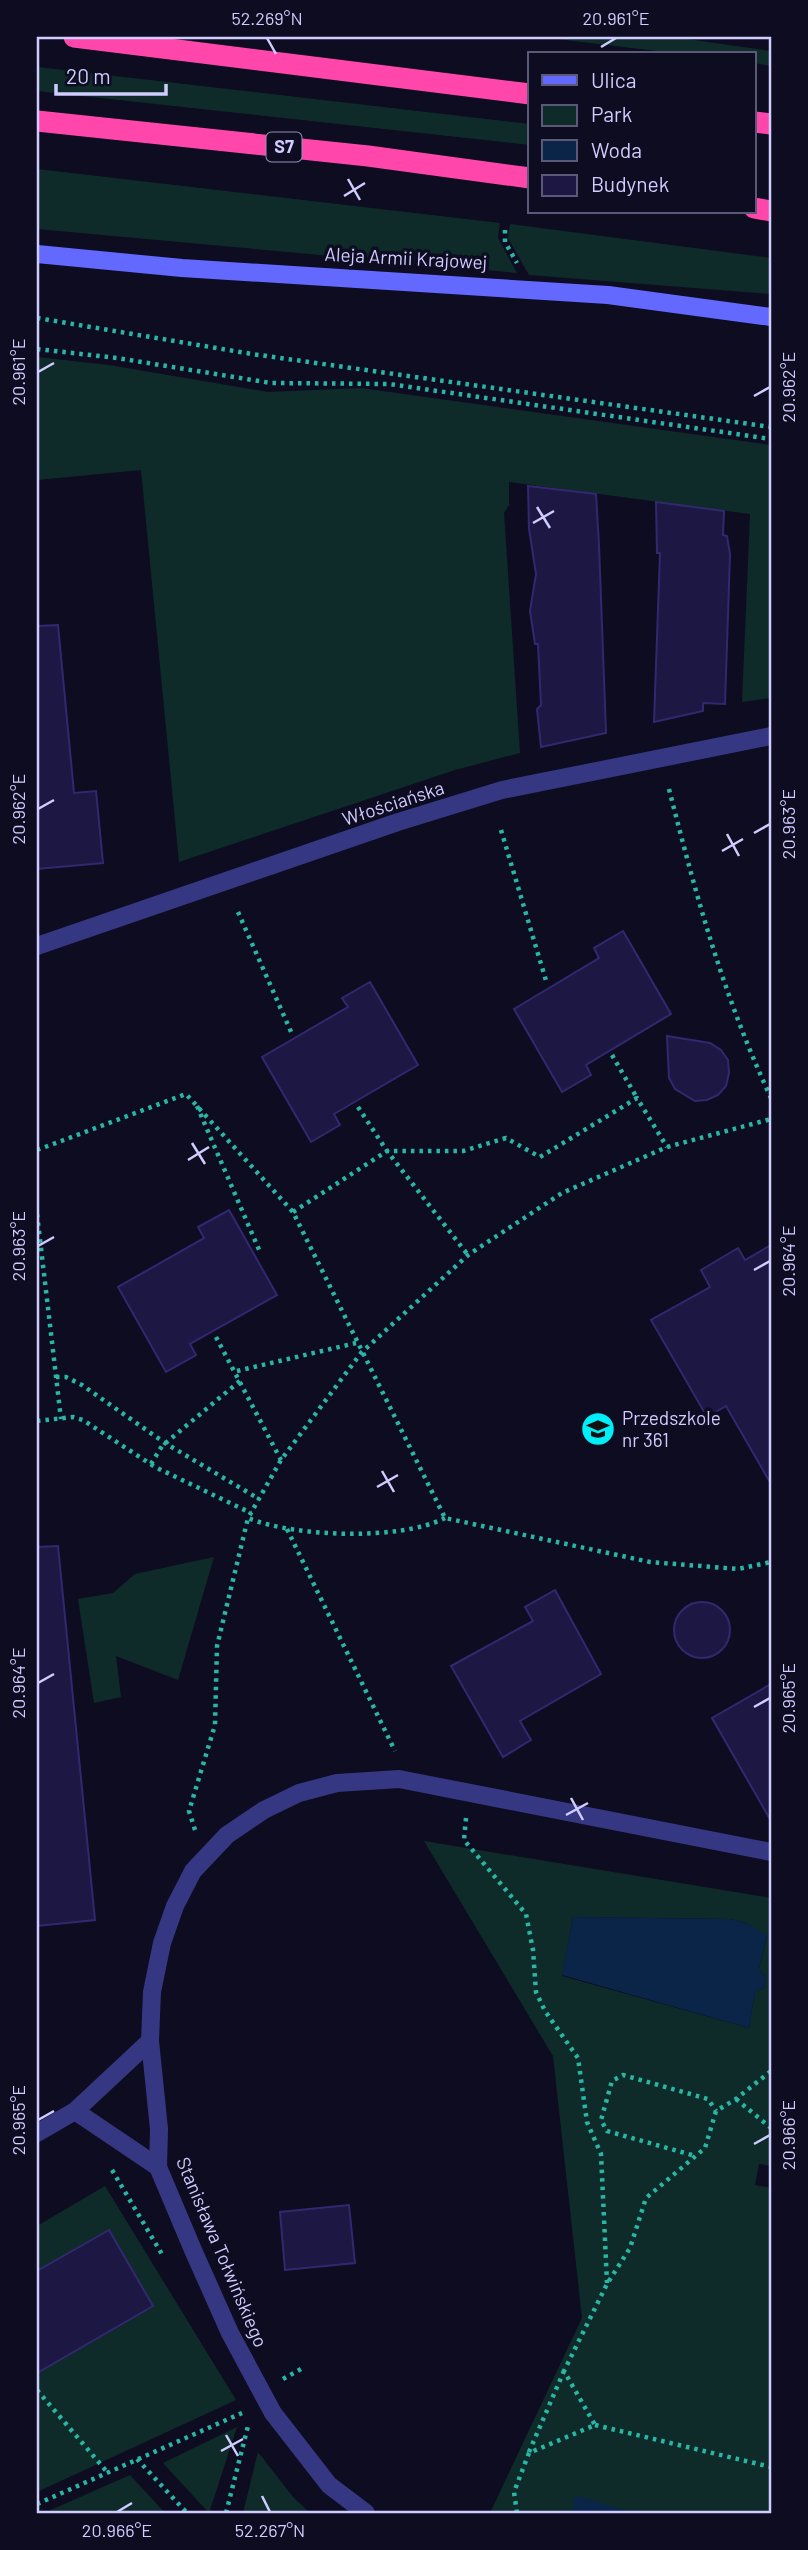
<svg xmlns="http://www.w3.org/2000/svg" width="808" height="2550" font-family="Barlow,sans-serif">
  <style>
    .green { fill: #0f2b29; fill-rule: evenodd }
    .water { fill: #0a2547 }
    .building { fill: #1d1743; stroke: #322870; stroke-width: 2 }
    .lines { fill: none; stroke-linecap: round; stroke-linejoin: round }
    .path { stroke: #28b7a6; stroke-width: 4.5; stroke-dasharray: 3.5 5; stroke-linecap: butt }
    .minor { stroke: #353782; stroke-width: 18 }
    .secondary { stroke: #6369ff; stroke-width: 18 }
    .motorway { stroke: #ff47ab; stroke-width: 21 }
    .ticks { fill: none; stroke: #cfccff; stroke-width: 2.5 }
    .labels { text-anchor: middle; stroke-width: 7; stroke-linejoin: round; paint-order: stroke }
    .shield { fill: #0e0c21; stroke: #9592bc; stroke-width: 2 }
    .shield-label { font-size: 18px; font-weight: bold; fill: #cfccff }
    .street-label { font-size: 19px; fill: #cfccff; stroke: #0e0c21 }
    .poi-label { font-size: 19px; fill: #cfccff; stroke: #0e0c21; text-anchor: start }
    .neatline { fill: none; stroke: #cfccff; stroke-width: 2.5 }
    .ticks-label { font-size: 18px; text-anchor: middle; fill: #cfccff }
  </style>
  <rect width="100%" height="100%" fill="#0e0c21"/>
  <g class="green">
    <path d="M 540,37 L 673,37 L 771,51 L 771,66 L 754,63 L 754,54 L 682,54 Z"/>
    <path d="M 37,67 L 530,124 L 530,145 L 37,91 Z"/>
    <path d="M 37,169 L 500,223 L 498,238 L 517,273 L 37,229 Z"/>
    <path d="M 510,224 L 771,258 L 771,294 L 529,275 L 508,238 Z"/>
    <path d="M 37,357 L 109,365 L 268,392 L 361,388 L 771,445 L 771,698 L 742,702 L 750,514 L 509,482 L 509,505 L 504,513 L 520,753 L 455,770 L 179,862 L 141,470 L 37,480 Z"/>
    <path d="M 214,1557 L 178,1680 L 116,1656 L 121,1697 L 94,1703 L 78,1599 L 113,1593 L 135,1574 Z"/>
    <path d="M 424,1841 L 771,1898 L 771,2166 L 759,2164 L 755,2185 L 771,2188 L 771,2513 L 490,2513 L 582,2318 L 553,2056 ZM 573,1917 L 730,1919 L 746,1923 L 767,1936 L 759,1969 L 766,1977 L 764,1988 L 755,1992 L 749,2028 L 562,1976 Z"/>
    <path d="M 105,2186 L 236,2400 L 37,2492 L 37,2226 Z"/>
    <path d="M 237,2427 L 209,2513 L 163,2463 Z"/>
    <path d="M 258,2452 L 293,2497 L 310,2513 L 243,2513 Z"/>
    <path d="M 130,2475 L 165,2513 L 44,2513 Z"/>
  </g>
  <g class="water">
    <path d="M 573,1917 L 730,1919 L 746,1923 L 767,1935 L 759,1969 L 766,1977 L 764,1988 L 755,1992 L 749,2028 L 562,1975 Z"/>
    <path d="M 575,2495 L 633,2513 L 572,2513 Z"/>
  </g>
  <g class="building">
    <path d="M 528,486 L 596,494 L 599,545 L 606,733 L 541,747 L 537,709 L 541,705 L 538,644 L 535,644 L 530,611 L 536,574 L 529,529 Z"/>
    <path d="M 656,502 L 724,511 L 723,535 L 727,536 L 730,554 L 725,704 L 703,703 L 703,711 L 654,722 L 660,553 L 657,553 Z"/>
    <path d="M 58,625 L 74,793 L 96,791 L 103,863 L 37,869 L 37,626 Z"/>
    <path d="M 623,931 L 671,1014 L 586,1065 L 591,1075 L 562,1092 L 514,1009 L 599,958 L 594,948 Z"/>
    <path d="M 370,982 L 418,1065 L 334,1114 L 340,1125 L 311,1142 L 262,1057 L 348,1007 L 342,998 Z"/>
    <path d="M 667,1036 L 710,1043 L 721,1050 L 728,1060 L 729,1073 L 726,1086 L 718,1095 L 707,1100 L 695,1101 L 675,1089 L 669,1078 Z"/>
    <path d="M 229,1210 L 277,1295 L 190,1344 L 196,1355 L 166,1372 L 118,1287 L 204,1238 L 198,1227 Z"/>
    <path d="M 771,1245 L 771,1484 L 726,1406 L 707,1417 L 651,1320 L 710,1287 L 701,1270 L 738,1248 L 745,1260 Z"/>
    <path d="M 58,1546 L 95,1920 L 37,1926 L 37,1547 Z"/>
    <path d="M 555,1590 L 601,1674 L 520,1721 L 531,1740 L 503,1757 L 451,1666 L 533,1621 L 525,1607 Z"/>
    <circle cx="702" cy="1630" r="28"/>
    <path d="M 771,1684 L 771,1821 L 712,1718 Z"/>
    <path d="M 349,2205 L 355,2263 L 285,2270 L 280,2212 Z"/>
    <path d="M 109,2230 L 153,2306 L 37,2373 L 37,2271 Z"/>
  </g>
  <g class="lines">
    <g class="path">
      <path d="M 505,230 L 505,242 L 517,263"/>
      <path d="M 37,318 L 252,354 L 771,427"/>
      <path d="M 37,349 L 117,358 L 271,383 L 389,384 L 771,439"/>
      <path d="M 669,789 C 697,899 723,995 771,1098"/>
      <path d="M 501,830 L 547,984"/>
      <path d="M 238,912 L 292,1034"/>
      <path d="M 612,1055 L 637,1098"/>
      <path d="M 197,1106 L 260,1252"/>
      <path d="M 358,1107 L 387,1151 L 468,1255"/>
      <path d="M 37,1150 L 186,1094 L 293,1212 L 445,1518 L 650,1562 L 738,1569 L 771,1562"/>
      <path d="M 293,1212 L 387,1151 L 463,1151 L 506,1138 L 540,1157 L 637,1098 L 667,1147"/>
      <path d="M 37,1214 L 61,1419"/>
      <path d="M 216,1337 L 281,1460"/>
      <path d="M 237,1371 L 356,1343"/>
      <path d="M 56,1377 L 66,1377 L 82,1385 L 165,1443 L 259,1499"/>
      <path d="M 37,1421 L 73,1417 L 83,1420 L 155,1467 L 251,1513"/>
      <path d="M 151,1464 L 162,1446 L 241,1380"/>
      <path d="M 445,1518 C 400,1541 294,1537 248,1518 L 281,1460 L 361,1353 L 468,1255 L 562,1193 L 667,1147 L 771,1119"/>
      <path d="M 287,1529 L 395,1751"/>
      <path d="M 466,1818 L 464,1840 L 526,1914 L 533,1950 L 536,1992 L 545,2011 L 578,2058 L 587,2122 L 601,2154 L 607,2283"/>
      <path d="M 195,1830 L 189,1811 L 215,1725 L 217,1646 L 248,1518"/>
      <path d="M 736,2099 L 771,2128"/>
      <path d="M 692,2155 L 607,2131 L 601,2120 L 612,2081 L 623,2075 L 708,2099 L 716,2111"/>
      <path d="M 112,2170 L 163,2256"/>
      <path d="M 283,2379 L 301,2369"/>
      <path d="M 37,2390 L 108,2473"/>
      <path d="M 595,2425 L 771,2467"/>
      <path d="M 529,2452 L 564,2371"/>
      <path d="M 137,2459 L 187,2513"/>
      <path d="M 37,2504 L 242,2413"/>
      <path d="M 226,2513 L 248,2426"/>
      <path d="M 517,2513 L 514,2492 L 529,2453 L 595,2425 L 564,2371 L 607,2284 L 630,2248 L 646,2198 L 705,2148 L 716,2111 L 736,2099 L 771,2071"/>
    </g>
    <g class="minor">
      <path d="M 37,946 L 398,822 L 502,790 L 771,736"/>
      <path d="M 75,2111 L 158,2167"/>
      <path d="M 37,2133 L 75,2111 L 150,2041"/>
      <path d="M 366,2513 L 329,2485 L 273,2413 L 230,2333 L 193,2250 L 158,2167 L 159,2129 L 150,2041 L 151,2016 L 152,1992 L 162,1943 L 175,1906 L 193,1871 L 227,1835 L 264,1810 L 299,1793 L 337,1783 L 399,1779 L 771,1852"/>
    </g>
    <path class="secondary" d="M 37,254 L 182,268 L 608,295 L 771,317"/>
    <g class="motorway">
      <path d="M 74,37 L 530,94"/>
      <path d="M 37,121 L 368,156 L 530,178"/>
      <path d="M 754,122 L 771,124"/>
      <path d="M 754,208 L 771,211"/>
    </g>
  </g>
  <path class="ticks" d="M 267,38 L 276,54M 601,47 L 616,38M 348,179 L 360,200M 344,196 L 365,183M 38,372 L 54,363M 754,396 L 770,387M 537,507 L 550,528M 533,523 L 554,511M 38,809 L 54,800M 754,833 L 770,824M 727,834 L 739,856M 722,851 L 743,839M 192,1143 L 205,1164M 188,1160 L 209,1147M 38,1246 L 54,1237M 754,1270 L 770,1261M 382,1471 L 394,1492M 377,1487 L 398,1475M 38,1683 L 54,1674M 754,1707 L 770,1698M 571,1798 L 583,1820M 566,1815 L 588,1803M 38,2120 L 54,2111M 754,2144 L 770,2135M 226,2435 L 238,2456M 221,2451 L 243,2439M 262,2496 L 270,2512M 117,2512 L 132,2503"/>
  <defs>
    <g id="school-disc" transform="scale(1.75)"><circle r="9.5" fill="#00eef7" stroke="#0e0c21"/><path d="M0-5L7-2L0 1L-7-2ZM-4 1L0 2.5L4 1V4Q0 6-4 4Z" fill="#111"/></g>
  </defs>
  <g fill-rule="evenodd">
    <use href="#school-disc" x="598" y="1429"/>
  </g>
  <g class="labels">
    <rect class="shield" x="266.5" y="132.5" width="35" height="29" rx="5"/>
    <g class="shield-label">
      <text x="284" y="153">S7</text>
    </g>
    <g class="street-label">
      <text transform="translate(406 258) rotate(3)" y="7">Aleja Armii Krajowej</text>
      <text transform="translate(393 803) rotate(-18)" y="7">Włościańska</text>
      <text transform="translate(222 2252) rotate(67)" y="7">Stanisława Tołwińskiego</text>
    </g>
    <g class="poi-label">
      <text x="622" y="1425">Przedszkole<tspan x="622" dy="22">nr 361</tspan></text>
    </g>
  </g>
  <rect width="808" height="2550" fill="none" stroke="#0e0c21" stroke-width="77"/>
  <rect x="528" y="52" width="228" height="161" fill="#0e0c21" stroke="#5b597a" stroke-width="2"/>
  <rect x="542" y="75" width="35" height="10" fill="#6369ff" stroke="#5b597a" stroke-width="2"/>
  <text x="591" y="88" font-size="21" fill="#cfccff">Ulica</text>
  <rect x="542" y="105" width="35" height="21" fill="#0f2b29" stroke="#5b597a" stroke-width="2"/>
  <text x="591" y="122" font-size="21" fill="#cfccff">Park</text>
  <rect x="542" y="140" width="35" height="21" fill="#0a2547" stroke="#5b597a" stroke-width="2"/>
  <text x="591" y="158" font-size="21" fill="#cfccff">Woda</text>
  <rect x="542" y="175" width="35" height="21" fill="#1d1743" stroke="#5b597a" stroke-width="2"/>
  <text x="591" y="192" font-size="21" fill="#cfccff">Budynek</text>
  <path d="M56 84v10h110v-10" fill="none" stroke="#cfccff" stroke-width="3.5"/>
  <text x="66" y="84" font-size="21" fill="#cfccff" stroke="#0e0c21" stroke-width="5" paint-order="stroke">20 m</text>
  <rect x="38" y="38" width="732" height="2474" class="neatline"/>
  <g class="ticks-label">
    <text x="267" y="25">52.269°N</text>
    <text x="616" y="25">20.961°E</text>
    <text transform="translate(19 372) rotate(-90)" y="6">20.961°E</text>
    <text transform="translate(789 387) rotate(-90)" y="6">20.962°E</text>
    <text transform="translate(19 809) rotate(-90)" y="6">20.962°E</text>
    <text transform="translate(789 824) rotate(-90)" y="6">20.963°E</text>
    <text transform="translate(19 1246) rotate(-90)" y="6">20.963°E</text>
    <text transform="translate(789 1261) rotate(-90)" y="6">20.964°E</text>
    <text transform="translate(19 1683) rotate(-90)" y="6">20.964°E</text>
    <text transform="translate(789 1698) rotate(-90)" y="6">20.965°E</text>
    <text transform="translate(19 2120) rotate(-90)" y="6">20.965°E</text>
    <text transform="translate(789 2135) rotate(-90)" y="6">20.966°E</text>
    <text x="117" y="2537">20.966°E</text>
    <text x="270" y="2537">52.267°N</text>
  </g>
</svg>
